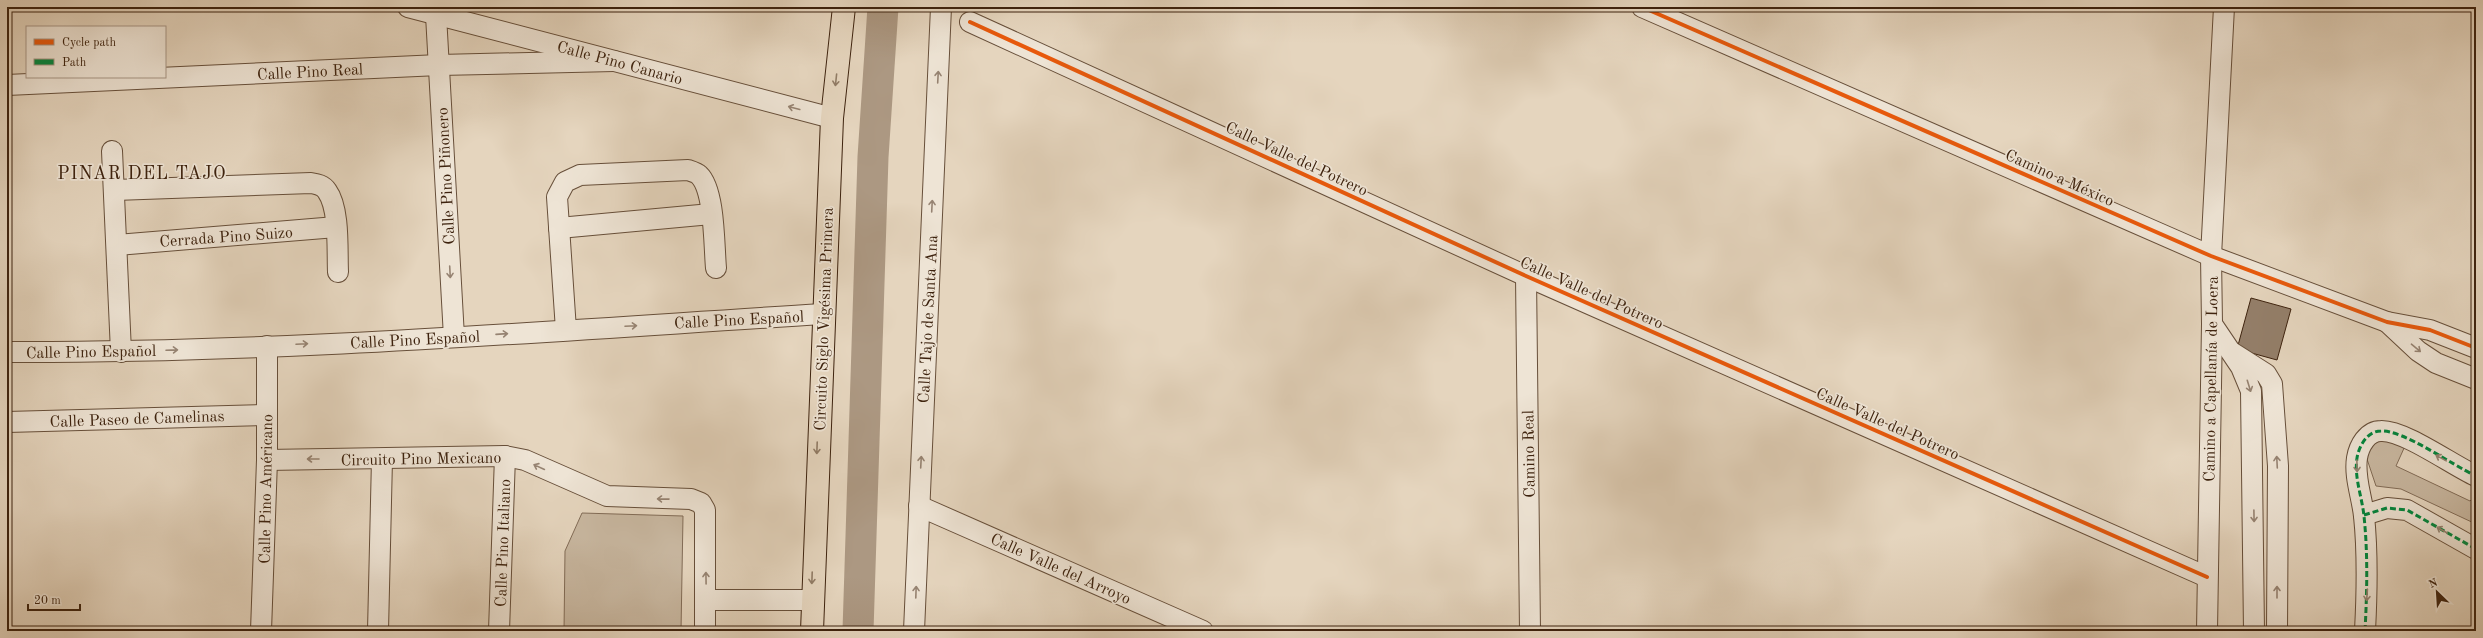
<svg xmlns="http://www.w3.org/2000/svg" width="2483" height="638" font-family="'Old Standard TT',serif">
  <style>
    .green { fill: #c8b7a0; stroke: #826c57 }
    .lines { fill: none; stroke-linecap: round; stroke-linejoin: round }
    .river { stroke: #ac9882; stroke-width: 31 }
    .building { fill: #947f6a; stroke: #3d220e }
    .minor-casing { stroke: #674f3a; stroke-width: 22 }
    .major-casing { stroke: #3d220e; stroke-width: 24 }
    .minor { stroke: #eee4d5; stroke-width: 20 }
    .major { stroke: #e5d5be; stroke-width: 22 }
    .quiet { stroke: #00873e; stroke-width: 3; stroke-dasharray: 6 3; stroke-linecap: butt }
    .cycleway-casing { stroke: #eee4d5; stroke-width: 6 }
    .cycleway { stroke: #e8590c; stroke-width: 4 }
    .oneway { stroke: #968372 }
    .oneway2 { stroke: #917c66 }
    .labels { text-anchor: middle; stroke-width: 3.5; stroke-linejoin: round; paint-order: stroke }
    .street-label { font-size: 16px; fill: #3d220e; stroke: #eee4d5 }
    .quarter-label { font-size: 18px; letter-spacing: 1px; fill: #3d220e; stroke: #eee4d5 }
  </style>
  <rect width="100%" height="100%" fill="#e5d5be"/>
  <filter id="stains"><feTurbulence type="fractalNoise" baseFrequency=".005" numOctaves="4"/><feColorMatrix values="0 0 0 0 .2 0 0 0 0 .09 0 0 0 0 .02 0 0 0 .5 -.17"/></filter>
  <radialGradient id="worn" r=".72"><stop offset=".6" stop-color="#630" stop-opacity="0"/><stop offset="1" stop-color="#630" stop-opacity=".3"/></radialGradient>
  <g class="green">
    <path d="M 2370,436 L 2405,446 L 2396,466 L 2470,501 L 2476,495 L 2476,524 L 2401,489 L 2376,486 L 2366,456 Z"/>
    <path d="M 582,513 L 683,516 L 681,631 L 564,631 L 565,551 Z"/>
  </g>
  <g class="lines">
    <path class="river" d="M 858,631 L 873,157 L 883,7"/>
  </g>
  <path class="building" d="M 2251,298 L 2291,309 L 2277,360 L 2237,349 Z"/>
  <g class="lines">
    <g class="minor-casing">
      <g id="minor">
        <path d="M 408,7 L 832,118"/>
        <path d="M 1642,7 L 2211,256 L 2387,322 L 2430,330 L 2476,348"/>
        <path d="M 436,15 L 454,337"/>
        <path d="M 970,22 L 1526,276 L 2207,577"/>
        <path d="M 7,85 L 439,65 L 614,61"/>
        <path d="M 112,151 L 121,352"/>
        <path d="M 115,190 L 311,183 C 317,184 323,185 327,191 C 340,209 337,251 338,272"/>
        <path d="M 559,228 L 711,214"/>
        <path d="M 117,245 L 336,227"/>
        <path d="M 1526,276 L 1530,631"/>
        <path d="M 2387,322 L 2418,351 L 2436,363 L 2476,379"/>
        <path d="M 2212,324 L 2241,367 L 2251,391 L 2254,631"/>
        <path d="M 566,330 L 557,197 L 565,182 L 580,175 L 688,170 C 691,171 697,173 699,175 C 715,190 714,247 716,268"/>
        <path d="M 7,352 C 279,353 551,331 823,314"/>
        <path d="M 2233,353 L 2266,374 L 2272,384 L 2278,466 L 2277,631"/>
        <path d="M 7,422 L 267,415"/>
        <path d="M 267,460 L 505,456 L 525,460 L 607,496 L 691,499 L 701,503 L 705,510 L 705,631"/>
        <path d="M 919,506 L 1203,631"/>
        <path d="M 2364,515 L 2387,508 L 2407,510 L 2476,549"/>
        <path d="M 707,600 L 811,600"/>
        <path d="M 261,631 L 267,460 L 267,346"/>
        <path d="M 378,631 L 382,459"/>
        <path d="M 499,631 L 505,456"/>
        <path d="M 914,631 L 941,7"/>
        <path d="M 2207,631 L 2212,324 L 2211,256 L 2224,7"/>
        <path d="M 2365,631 C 2367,593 2368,554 2364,516 C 2362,497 2354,477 2357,458 C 2359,446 2367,431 2381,431 C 2404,430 2452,465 2476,476"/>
      </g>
    </g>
    <g class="major-casing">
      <path id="major" d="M 812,631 L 832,118 L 844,7"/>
    </g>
    <use href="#minor" class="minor"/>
    <use href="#major" class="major"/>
    <g class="quiet">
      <path d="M 2364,515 L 2387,508 L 2407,510 L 2476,549"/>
      <path d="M 2365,631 C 2367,593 2368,554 2364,516 C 2362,497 2354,477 2357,458 C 2359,446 2367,431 2381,431 C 2404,430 2452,465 2476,476"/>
    </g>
    <g class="cycleway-casing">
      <g id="cycleway">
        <path d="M 1642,7 L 2211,256 L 2387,322 L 2430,330 L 2476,348"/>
        <path d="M 970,22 L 1526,276 L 2207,577"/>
      </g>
    </g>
    <use href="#cycleway" class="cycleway"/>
  </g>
  <defs><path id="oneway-shaft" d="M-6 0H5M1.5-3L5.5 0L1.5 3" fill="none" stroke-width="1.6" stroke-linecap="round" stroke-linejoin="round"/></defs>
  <g class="oneway">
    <use href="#oneway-shaft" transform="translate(938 77) rotate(-87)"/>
    <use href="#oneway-shaft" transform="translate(794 108) rotate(-165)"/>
    <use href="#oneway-shaft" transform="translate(932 206) rotate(-87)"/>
    <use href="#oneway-shaft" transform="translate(450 272) rotate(87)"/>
    <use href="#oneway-shaft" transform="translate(631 326) rotate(-3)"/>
    <use href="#oneway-shaft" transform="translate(502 334) rotate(-4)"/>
    <use href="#oneway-shaft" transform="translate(302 344) rotate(-3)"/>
    <use href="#oneway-shaft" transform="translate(2416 348) rotate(40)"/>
    <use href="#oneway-shaft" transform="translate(172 350) rotate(-2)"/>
    <use href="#oneway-shaft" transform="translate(2249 386) rotate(73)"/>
    <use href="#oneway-shaft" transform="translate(2441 458) rotate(-151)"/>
    <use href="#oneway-shaft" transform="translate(313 459) rotate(180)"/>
    <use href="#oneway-shaft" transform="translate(921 462) rotate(-87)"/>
    <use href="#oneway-shaft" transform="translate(2277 462) rotate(-93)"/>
    <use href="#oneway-shaft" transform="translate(2357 466) rotate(89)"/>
    <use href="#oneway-shaft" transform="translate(539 467) rotate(-155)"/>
    <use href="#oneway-shaft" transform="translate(663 499) rotate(-179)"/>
    <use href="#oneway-shaft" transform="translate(2254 516) rotate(89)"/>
    <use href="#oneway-shaft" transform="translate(2442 530) rotate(-150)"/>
    <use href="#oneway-shaft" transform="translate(706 578) rotate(-91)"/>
    <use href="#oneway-shaft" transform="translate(916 592) rotate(-88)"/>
    <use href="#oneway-shaft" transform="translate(2277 592) rotate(-90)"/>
    <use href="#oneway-shaft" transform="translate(2367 595) rotate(93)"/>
  </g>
  <g class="oneway2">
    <use href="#oneway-shaft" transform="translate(836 80) rotate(96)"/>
    <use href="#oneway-shaft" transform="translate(817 448) rotate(92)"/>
    <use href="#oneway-shaft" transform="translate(812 578) rotate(92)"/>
  </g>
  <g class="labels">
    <g class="street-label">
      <text transform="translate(620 62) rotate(15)" y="6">Calle Pino Canario</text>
      <text transform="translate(310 71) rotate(-3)" y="6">Calle Pino Real</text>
      <text transform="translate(1297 158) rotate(25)" y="6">Calle Valle del Potrero</text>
      <text transform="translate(445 176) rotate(-93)" y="6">Calle Pino Piñonero</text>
      <text transform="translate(2060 177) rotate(24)" y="6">Camino a México</text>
      <text transform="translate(226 236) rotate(-4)" y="6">Cerrada Pino Suizo</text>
      <text transform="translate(1592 292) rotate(24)" y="6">Calle Valle del Potrero</text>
      <text transform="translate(739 319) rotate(-3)" y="6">Calle Pino Español</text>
      <text transform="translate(823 319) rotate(-88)" y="6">Circuito Siglo Vigésima Primera</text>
      <text transform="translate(927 319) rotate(-87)" y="6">Calle Tajo de Santa Ana</text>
      <text transform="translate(415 339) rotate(-3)" y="6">Calle Pino Español</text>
      <text transform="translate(91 351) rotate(-1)" y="6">Calle Pino Español</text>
      <text transform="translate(2210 379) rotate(-89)" y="6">Camino a Capellanía de Loera</text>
      <text transform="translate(137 418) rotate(-2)" y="6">Calle Paseo de Camelinas</text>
      <text transform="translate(1888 423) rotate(24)" y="6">Calle Valle del Potrero</text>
      <text transform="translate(1528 454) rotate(-91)" y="6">Camino Real</text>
      <text transform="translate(421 458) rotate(-1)" y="6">Circuito Pino Mexicano</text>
      <text transform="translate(265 489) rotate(-89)" y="6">Calle Pino Américano</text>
      <text transform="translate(502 543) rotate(-88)" y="6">Calle Pino Italiano</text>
      <text transform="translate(1061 568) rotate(24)" y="6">Calle Valle del Arroyo</text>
    </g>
    <g class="quarter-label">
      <text x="142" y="179">PINAR DEL TAJO</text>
    </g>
  </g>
  <rect width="2483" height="638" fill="none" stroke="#e5d5be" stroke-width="24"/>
  <rect x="8" y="8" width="2467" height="622" fill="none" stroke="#3d220e" stroke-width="2"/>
  <rect x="12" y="12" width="2459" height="614" fill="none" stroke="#3d220e"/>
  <rect x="26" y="26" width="140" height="52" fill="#eee4d5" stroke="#a79685"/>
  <rect x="34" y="39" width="20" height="6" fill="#e8590c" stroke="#a79685"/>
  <text x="62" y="46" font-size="12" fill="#3d220e">Cycle path</text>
  <rect x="34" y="59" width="20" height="6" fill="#00873e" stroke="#a79685"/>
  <text x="62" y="66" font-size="12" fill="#3d220e">Path</text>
  <g transform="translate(2437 592) rotate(335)" stroke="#eee4d5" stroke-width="3" paint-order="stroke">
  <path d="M0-3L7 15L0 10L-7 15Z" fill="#3d220e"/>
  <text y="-6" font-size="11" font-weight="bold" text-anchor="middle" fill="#3d220e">N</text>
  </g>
  <path d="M28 604v6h52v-6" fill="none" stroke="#3d220e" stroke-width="2"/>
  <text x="34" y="604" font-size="12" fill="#3d220e" stroke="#eee4d5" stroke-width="3" paint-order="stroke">20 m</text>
  <rect width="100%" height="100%" filter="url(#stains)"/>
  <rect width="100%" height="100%" fill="url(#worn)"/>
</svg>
